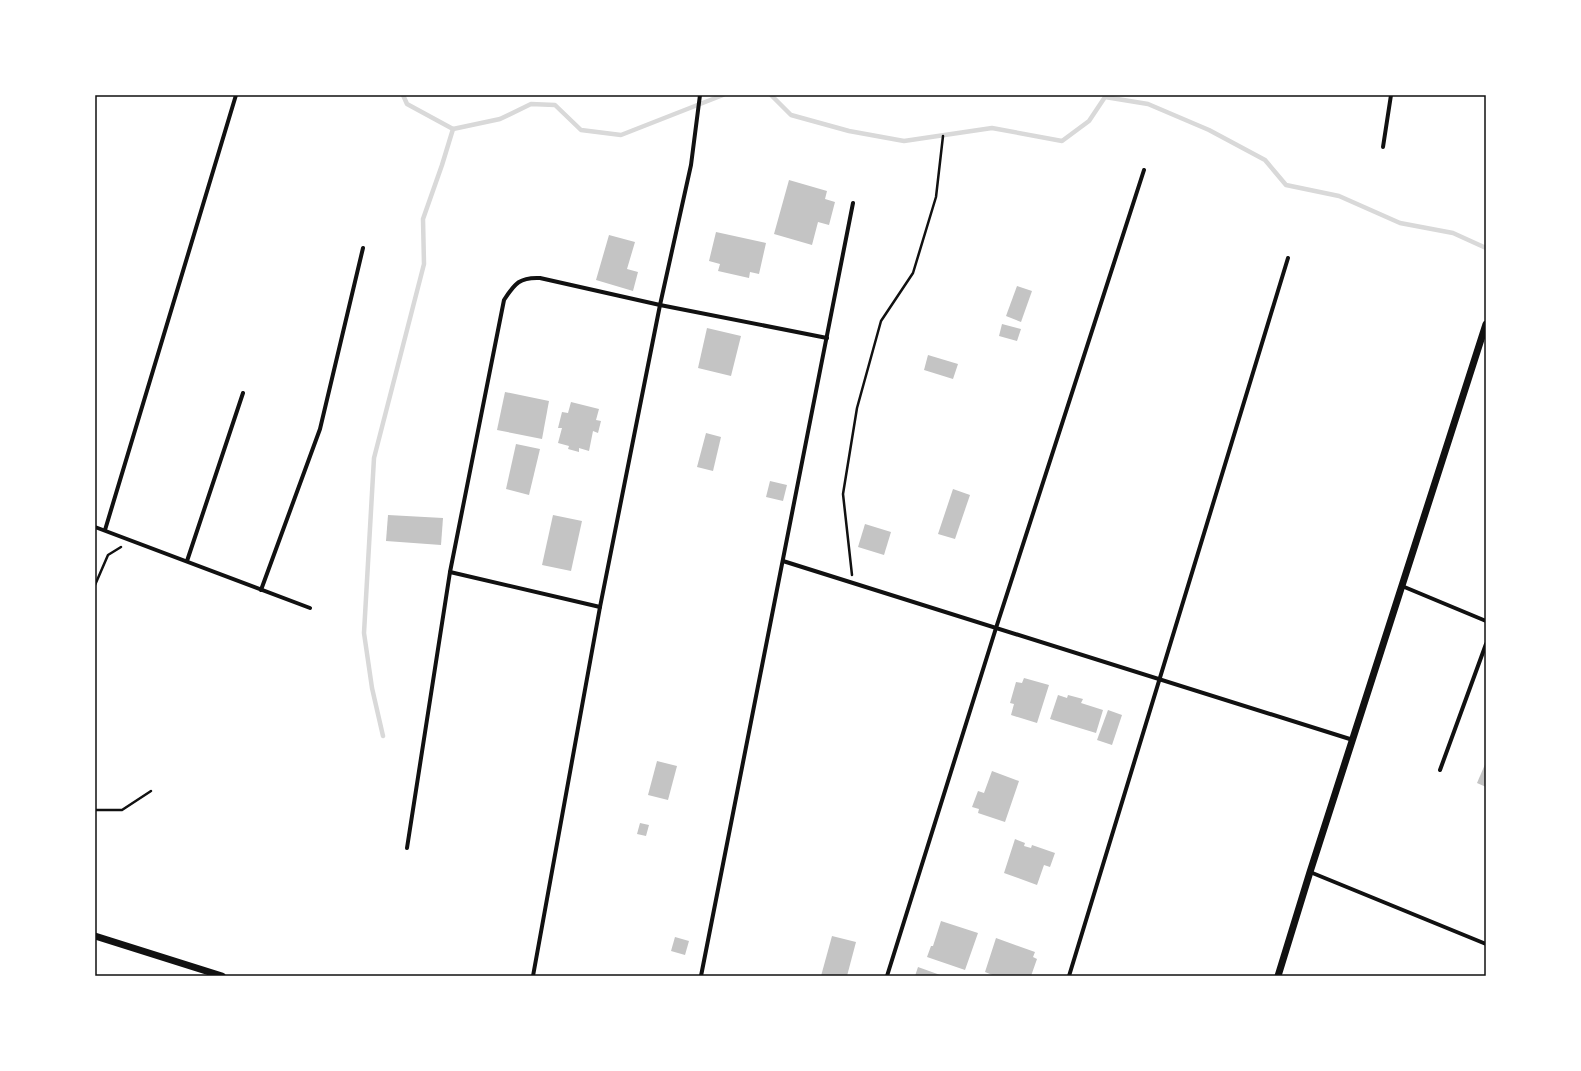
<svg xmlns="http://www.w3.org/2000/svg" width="1581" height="1071" font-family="'Space Grotesk',sans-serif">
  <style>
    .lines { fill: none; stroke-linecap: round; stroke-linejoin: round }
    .stream { stroke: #d9d9d9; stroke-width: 4.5 }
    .building { fill: #c4c4c4 }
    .path { stroke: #111; stroke-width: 2.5 }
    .minor { stroke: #111; stroke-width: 4 }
    .tertiary { stroke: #111; stroke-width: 7 }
    .neatline { fill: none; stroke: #111; stroke-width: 1.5 }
  </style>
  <rect width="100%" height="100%" fill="#fff"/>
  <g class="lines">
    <g class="stream">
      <path d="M 403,95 L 407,104 L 453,129 L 500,119 L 531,104 L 555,105 L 581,130 L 621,135 L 723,95"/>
      <path d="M 771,95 L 791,115 L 849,131 L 904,141 L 992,128 L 1062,141 L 1089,121 L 1105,97 L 1148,104 L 1209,130 L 1265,160 L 1286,185 L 1339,196 L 1400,223 L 1453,233 L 1486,248"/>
      <path d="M 383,736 L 372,688 L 364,633 L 374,458 L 424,264 L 423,219 L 442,165 L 453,129"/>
    </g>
  </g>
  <g class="building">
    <path d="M 789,180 L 827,191 L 825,199 L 835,202 L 829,225 L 818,222 L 812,245 L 774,234 Z"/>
    <path d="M 716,232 L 766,243 L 759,274 L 750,272 L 749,278 L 718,271 L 720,264 L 709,261 Z"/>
    <path d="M 609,235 L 635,242 L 627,269 L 638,272 L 633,291 L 596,280 Z"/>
    <path d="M 1017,286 L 1032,291 L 1021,322 L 1006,316 Z"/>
    <path d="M 1002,324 L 1021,329 L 1017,341 L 999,336 Z"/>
    <path d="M 707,328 L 741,336 L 731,376 L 698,368 Z"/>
    <path d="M 928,355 L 958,364 L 953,379 L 924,370 Z"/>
    <path d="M 505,392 L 549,401 L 542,439 L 497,430 Z"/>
    <path d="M 571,402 L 599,409 L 596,420 L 601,421 L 598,433 L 593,431 L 589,451 L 579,448 L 579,452 L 568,449 L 569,446 L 558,443 L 562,428 L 558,428 L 562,412 L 568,413 Z"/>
    <path d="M 706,433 L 721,437 L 713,471 L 697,467 Z"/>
    <path d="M 516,444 L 540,449 L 529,495 L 506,489 Z"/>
    <path d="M 770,481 L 787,485 L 783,501 L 766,497 Z"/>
    <path d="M 953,489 L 970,495 L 955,539 L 938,534 Z"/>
    <path d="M 388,515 L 443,518 L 441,545 L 386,541 Z"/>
    <path d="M 553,515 L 582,521 L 571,571 L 542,565 Z"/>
    <path d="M 865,524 L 891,532 L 884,555 L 858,547 Z"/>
    <path d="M 1024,678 L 1049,685 L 1037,723 L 1011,715 L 1014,704 L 1010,703 L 1016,682 L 1022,683 Z"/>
    <path d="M 1058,695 L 1067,698 L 1068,695 L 1083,699 L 1081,703 L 1103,710 L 1096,733 L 1050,719 Z"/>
    <path d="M 1108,710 L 1122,715 L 1112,745 L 1097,740 Z"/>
    <path d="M 657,761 L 677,766 L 668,800 L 648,795 Z"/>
    <path d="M 1486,762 L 1486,787 L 1477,783 Z"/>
    <path d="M 992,771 L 1019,781 L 1005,822 L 978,813 L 979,809 L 972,807 L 978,791 L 984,793 Z"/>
    <path d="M 640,823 L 649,825 L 646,836 L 637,834 Z"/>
    <path d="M 1015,839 L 1025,843 L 1024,846 L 1031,848 L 1032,845 L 1055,853 L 1050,867 L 1044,865 L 1037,885 L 1004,873 Z"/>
    <path d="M 941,921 L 978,933 L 965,970 L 927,957 L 931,946 L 933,946 Z"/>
    <path d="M 832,936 L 856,942 L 847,976 L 821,976 Z"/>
    <path d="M 675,937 L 689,941 L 685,955 L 671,951 Z"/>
    <path d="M 996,938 L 1035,952 L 1033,957 L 1037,959 L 1031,976 L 995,976 L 985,972 Z"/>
    <path d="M 918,967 L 943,976 L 915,976 Z"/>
  </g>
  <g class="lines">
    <g class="path">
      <path d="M 852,575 L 843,494 L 857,408 L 881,321 L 913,273 L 936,197 L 943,136"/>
      <path d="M 95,585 L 108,555 L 121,547"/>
      <path d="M 95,810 L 122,810 L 151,791"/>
    </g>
    <g class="minor">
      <path d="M 1383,147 L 1391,95"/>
      <path d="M 95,527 L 310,608"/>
      <path d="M 105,530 L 236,95"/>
      <path d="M 187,561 L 243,393"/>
      <path d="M 783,561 L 1353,740"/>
      <path d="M 450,572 L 600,607"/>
      <path d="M 1402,586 L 1486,621"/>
      <path d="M 261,590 L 320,429 L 363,248"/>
      <path d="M 1440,770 L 1486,644"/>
      <path d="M 407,848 L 450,572 L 504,300 C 515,283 520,277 540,278 L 660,305 L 827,338"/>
      <path d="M 1310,872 L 1486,944"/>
      <path d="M 533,976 L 600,607 L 660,305 L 691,165 L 700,95"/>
      <path d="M 701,976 L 853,203"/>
      <path d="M 887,976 L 996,628 L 1144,170"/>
      <path d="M 1069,976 L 1288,258"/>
    </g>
    <g class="tertiary">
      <path d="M 95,936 L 222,976"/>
      <path d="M 1278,976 L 1310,872 L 1486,324"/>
    </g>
  </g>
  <rect width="1581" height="1071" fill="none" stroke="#ffffff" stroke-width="192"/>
  <rect x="96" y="96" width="1389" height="879" class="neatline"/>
</svg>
